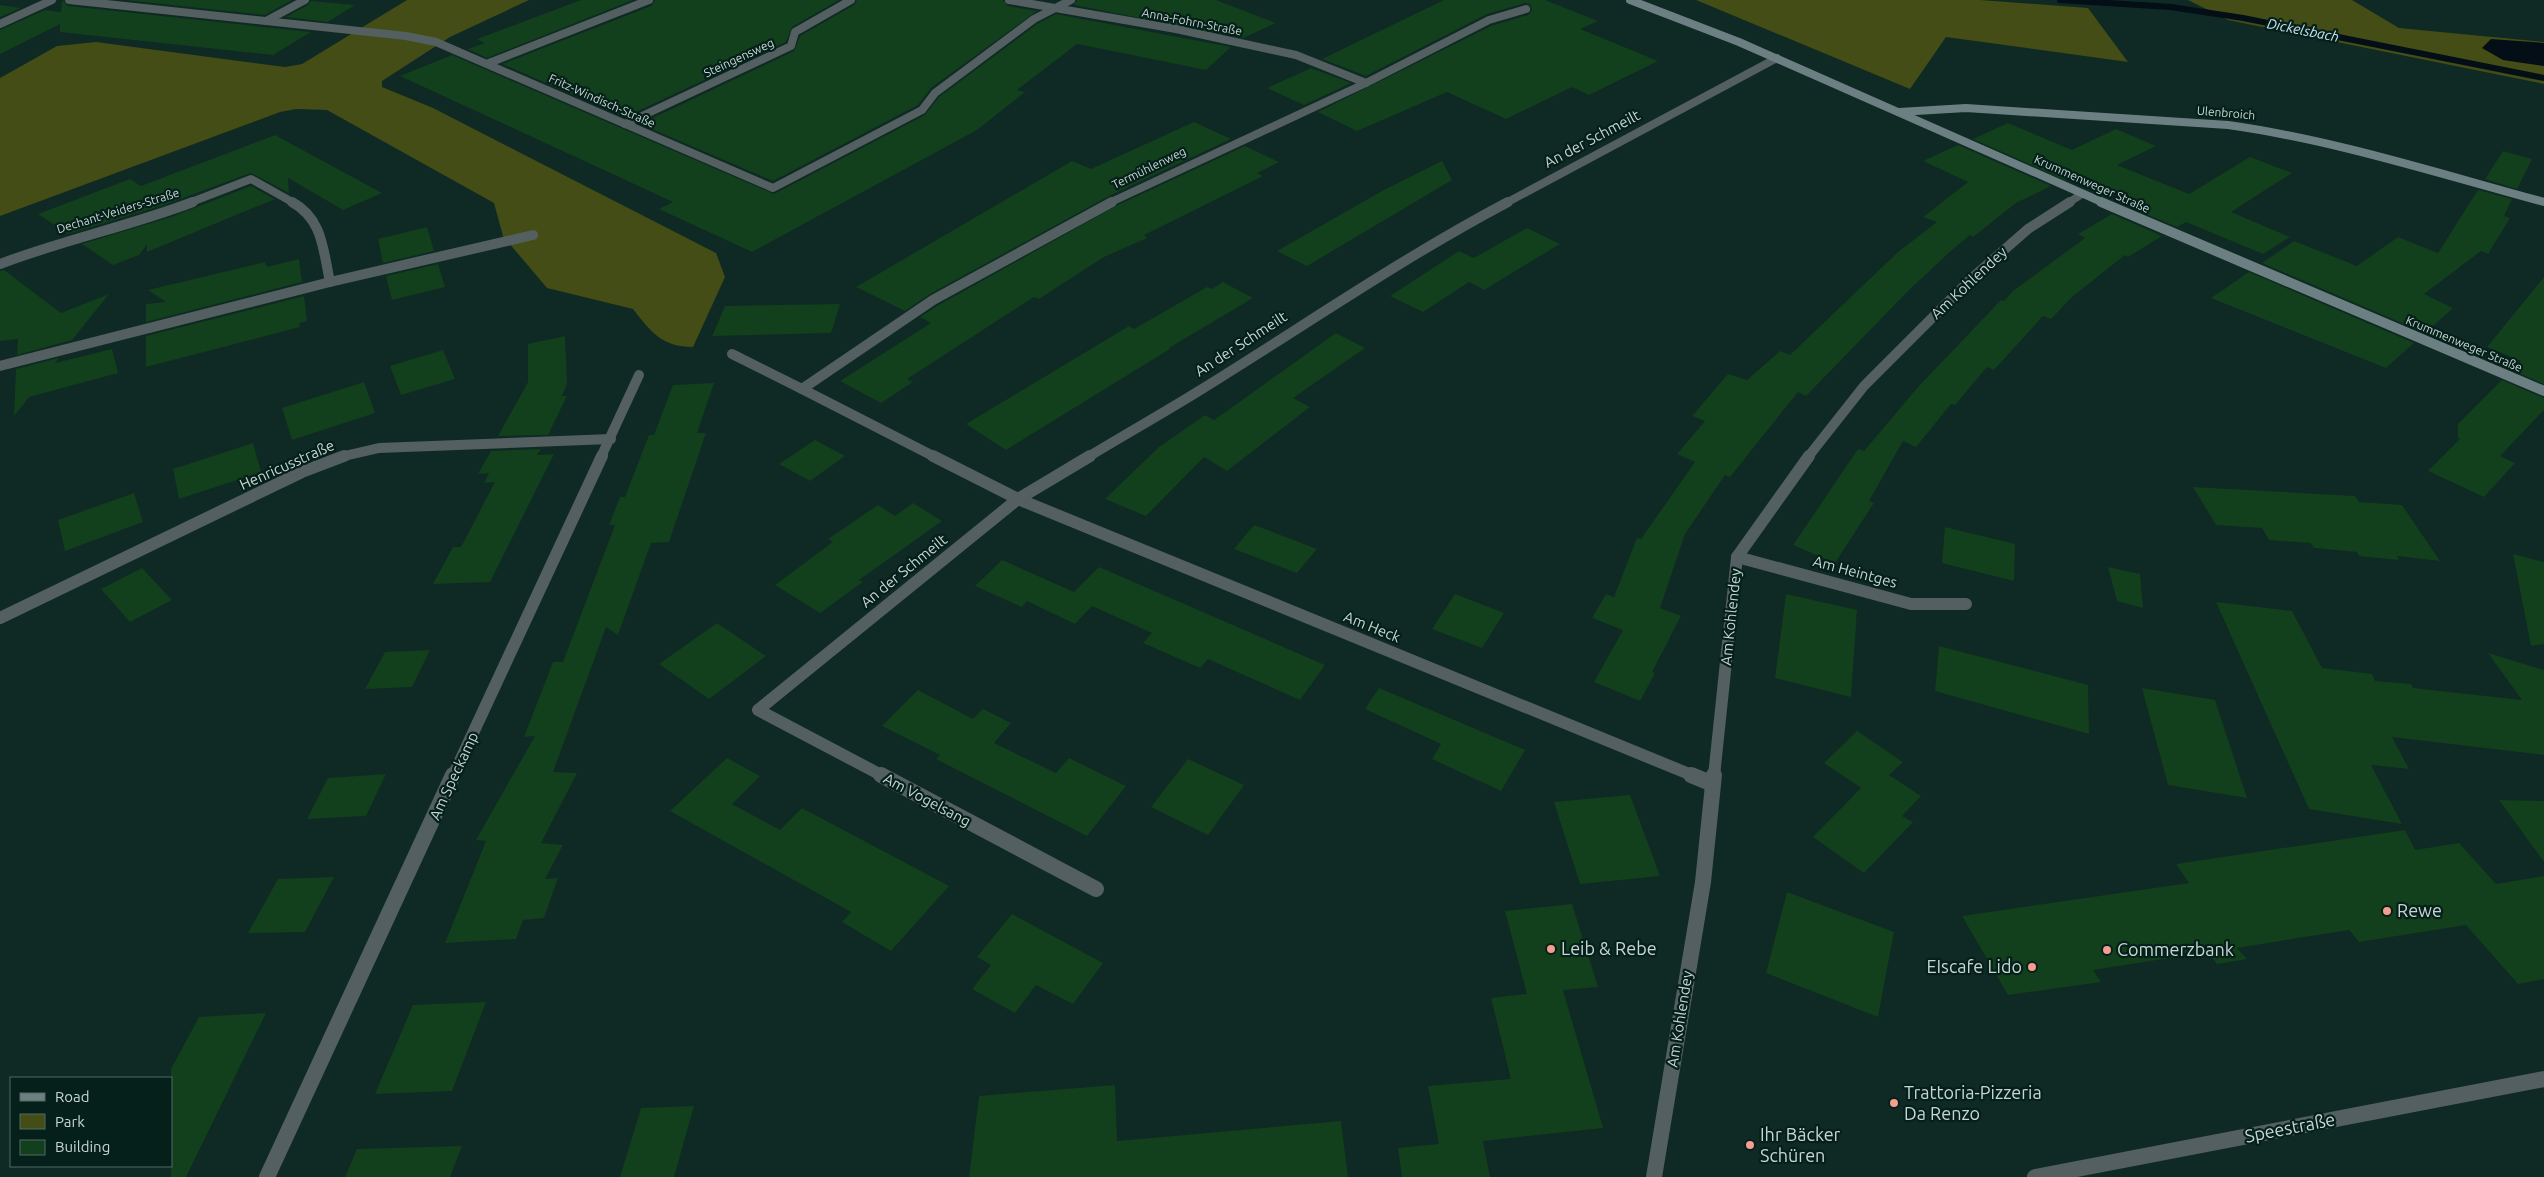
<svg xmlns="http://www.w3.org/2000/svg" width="2544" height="1177" font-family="Ubuntu,sans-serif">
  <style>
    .green { fill: #434d15 }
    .water { fill: #030e16 }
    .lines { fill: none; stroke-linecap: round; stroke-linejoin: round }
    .stream { stroke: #030e16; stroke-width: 6 }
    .building { fill: #123f1c }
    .minor-far3 { stroke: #535f61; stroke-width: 8 }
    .minor-far2 { stroke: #535f61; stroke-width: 10 }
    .minor-far1 { stroke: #535f61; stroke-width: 12 }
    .minor { stroke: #535f61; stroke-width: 16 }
    .tertiary { stroke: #535f61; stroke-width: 16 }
    .secondary-far1 { stroke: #6c8083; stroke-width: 8 }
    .secondary { stroke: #6c8083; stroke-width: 10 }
    .poi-dot { fill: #f59d8e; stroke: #05201a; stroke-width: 2 }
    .labels { text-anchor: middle; stroke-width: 4.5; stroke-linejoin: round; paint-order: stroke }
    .far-street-label { font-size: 12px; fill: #c7d6d2; stroke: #05201a }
    .far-water-label { font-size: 14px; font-style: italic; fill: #cce3f2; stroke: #05201a }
    .street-label { font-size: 15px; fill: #c7d6d2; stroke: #05201a }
    .near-poi-label { font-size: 18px; fill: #c7d6d2; stroke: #05201a; text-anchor: start }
    .near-street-label { font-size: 18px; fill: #c7d6d2; stroke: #05201a }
  </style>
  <rect width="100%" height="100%" fill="#0f2924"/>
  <g class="green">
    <path d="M 407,0 L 529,0 L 450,37 L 382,81 L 382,87 L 433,108 L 716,253 L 725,277 L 693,347 C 662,347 651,332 633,309 L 547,288 L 503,236 L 494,203 L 327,110 L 296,109 L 280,112 L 0,216 L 0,78 L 57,46 L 96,42 L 285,67 L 302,64 Z"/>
    <path d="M 1696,0 L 1980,0 L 2088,8 L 2128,62 L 1946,37 L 1910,89 Z"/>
    <path d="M 2188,0 L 2352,0 L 2399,28 L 2544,42 L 2544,84 L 2228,20 Z"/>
  </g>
  <path class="water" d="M 2491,39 L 2544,43 L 2544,66 L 2503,60 L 2482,48 Z"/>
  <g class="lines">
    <path class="stream" d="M 2060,0 L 2171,7 L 2243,18 L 2544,78"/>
  </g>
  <g class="building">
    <path d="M 62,0 L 68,6 L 311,32 L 273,55 L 60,32 L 60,24 L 0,54 L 0,30 L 45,10 L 61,12 Z"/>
    <path d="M 125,0 L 292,0 L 265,15 Z"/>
    <path d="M 581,0 L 633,0 L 487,58 L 468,49 L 485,43 L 477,39 Z"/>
    <path d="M 655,0 L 839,0 L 792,27 L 786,42 L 625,117 L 502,64 L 651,6 Z"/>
    <path d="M 857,0 L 1003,0 L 1008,6 L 1037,11 L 931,88 L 918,105 L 773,181 L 640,124 L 794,51 L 800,36 L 854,5 Z"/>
    <path d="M 1077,0 L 1216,0 L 1276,23 L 1243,38 L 1074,5 Z"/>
    <path d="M 1444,0 L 1545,0 L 1598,21 L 1580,29 L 1658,61 L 1589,95 L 1572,87 L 1506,119 L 1447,92 L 1357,131 L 1318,112 L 1491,26 L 1528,15 L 1532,10 L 1530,4 L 1525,3 L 1487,14 L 1366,76 L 1322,59 Z"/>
    <path d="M 311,1 L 355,5 L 328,22 L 286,17 L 308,5 Z"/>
    <path d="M 0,5 L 21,8 L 0,17 Z"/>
    <path d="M 1056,14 L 1231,47 L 1206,70 L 1077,44 L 1017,90 L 1025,92 L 977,130 L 752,252 L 659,209 L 673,202 L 400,76 L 452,55 L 774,194 L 925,115 L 939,97 L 1037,24 Z"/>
    <path d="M 1311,68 L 1351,83 L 1304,105 L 1267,88 Z"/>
    <path d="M 1194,122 L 1231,139 L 1109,196 L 930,294 L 905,311 L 856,287 L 1072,161 L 1091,169 Z"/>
    <path d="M 2008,123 L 2072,150 L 2116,129 L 2156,146 L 2117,165 L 2189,194 L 2250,157 L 2292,173 L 2231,212 L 2290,237 L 2263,254 L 2186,222 L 2177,227 L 2127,206 L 2133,202 L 2073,176 L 2065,180 L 1973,139 Z"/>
    <path d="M 275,135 L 382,193 L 343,210 L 288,178 L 289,193 L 251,173 L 167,204 L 68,234 L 38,214 L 130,179 L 141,186 Z"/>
    <path d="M 1958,145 L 2051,186 L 2016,203 L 1973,237 L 1970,235 L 1953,249 L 1909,290 L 1806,396 L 1798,392 L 1730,477 L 1725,475 L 1685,534 L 1660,608 L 1681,616 L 1652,672 L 1655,673 L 1640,701 L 1594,682 L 1623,630 L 1592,618 L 1606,594 L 1614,597 L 1637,538 L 1641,539 L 1695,462 L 1677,454 L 1705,421 L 1692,416 L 1728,374 L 1747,380 L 1780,351 L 1790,355 L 1898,252 L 1937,222 L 1923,217 L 1968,182 L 1923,161 Z"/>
    <path d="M 1245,146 L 1279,162 L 1257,173 L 1263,176 L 1144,235 L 1147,238 L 1104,257 L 1039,299 L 1034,297 L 907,379 L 913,382 L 881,403 L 840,381 L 931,323 L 920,317 L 937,306 L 1118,205 Z"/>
    <path d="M 2503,151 L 2532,159 L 2517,189 L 2485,179 Z"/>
    <path d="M 1442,161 L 1452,180 L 1307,266 L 1277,251 L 1382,191 Z"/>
    <path d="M 251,186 L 275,199 L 147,252 L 147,244 L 139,255 L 113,265 L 82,244 L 171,217 Z"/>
    <path d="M 2478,190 L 2512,199 L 2504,216 L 2510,218 L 2488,254 L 2481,251 L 2424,294 L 2453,308 L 2425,333 L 2262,263 L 2294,241 L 2357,266 L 2398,237 L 2438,253 Z"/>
    <path d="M 2112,214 L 2162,236 L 2128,257 L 2125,255 L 2072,297 L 2051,319 L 2043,316 L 1994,370 L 1987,367 L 1955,405 L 1951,404 L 1916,447 L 1903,441 L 1869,501 L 1874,503 L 1835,563 L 1793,545 L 1858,449 L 1864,451 L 1918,387 L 2001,300 L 2004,301 L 2013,291 L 2085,238 L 2078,234 Z"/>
    <path d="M 427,227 L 434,251 L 383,263 L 378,239 Z"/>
    <path d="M 1527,228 L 1560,244 L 1484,290 L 1469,282 L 1423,312 L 1390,296 L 1459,251 L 1474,258 Z"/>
    <path d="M 299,259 L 302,282 L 146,322 L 146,304 L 166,302 L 148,290 L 265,262 L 267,267 Z"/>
    <path d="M 438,264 L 445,287 L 392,300 L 386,276 Z"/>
    <path d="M 4,270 L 61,313 L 109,294 L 72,340 L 17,355 L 18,339 L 0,341 L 0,271 Z"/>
    <path d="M 2249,272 L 2414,343 L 2386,368 L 2211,298 Z"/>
    <path d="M 2544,277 L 2544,384 L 2512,370 L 2521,361 L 2487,347 Z"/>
    <path d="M 1223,282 L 1253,298 L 1169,348 L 1170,349 L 1006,450 L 966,424 L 1129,326 L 1134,329 L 1207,287 L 1212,289 Z"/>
    <path d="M 304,296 L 307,321 L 299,323 L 300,327 L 146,367 L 146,336 Z"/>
    <path d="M 840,304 L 831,333 L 712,336 L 725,306 Z"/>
    <path d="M 1336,333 L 1365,348 L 1293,398 L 1310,407 L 1227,471 L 1204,457 L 1146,516 L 1105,499 L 1159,447 L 1205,415 L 1214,420 Z"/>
    <path d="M 565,336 L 567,384 L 562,396 L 567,396 L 548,435 L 498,436 L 528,382 L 528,344 Z"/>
    <path d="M 112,349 L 118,373 L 29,397 L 14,416 L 16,369 L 59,358 L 55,363 Z"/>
    <path d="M 443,350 L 455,379 L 401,395 L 390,366 Z"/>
    <path d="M 2502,380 L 2544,398 L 2544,410 L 2500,456 L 2515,463 L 2484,497 L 2428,471 L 2460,439 L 2458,438 L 2458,424 Z"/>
    <path d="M 364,382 L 375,413 L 292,440 L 282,408 Z"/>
    <path d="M 714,383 L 697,433 L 706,433 L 669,542 L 651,543 L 618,635 L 606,627 L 553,772 L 577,773 L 541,843 L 563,845 L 545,879 L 558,878 L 544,918 L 523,920 L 516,939 L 445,943 L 486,841 L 476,840 L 535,736 L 524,737 L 553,662 L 563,662 L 615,525 L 609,525 L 620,497 L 625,497 L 649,435 L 654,435 L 673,385 Z"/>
    <path d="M 815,440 L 845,456 L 810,481 L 779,464 Z"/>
    <path d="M 253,443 L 261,472 L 179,499 L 173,469 Z"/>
    <path d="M 541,449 L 537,455 L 554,454 L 490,582 L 433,584 L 453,547 L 461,547 L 495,482 L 484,483 L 489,473 L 478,474 L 491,451 Z"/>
    <path d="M 2193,487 L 2355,496 L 2359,502 L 2402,505 L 2440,561 L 2397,556 L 2399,560 L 2359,556 L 2357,552 L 2314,548 L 2310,543 L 2269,540 L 2262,528 L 2216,525 Z"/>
    <path d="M 134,493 L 143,522 L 65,551 L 58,520 Z"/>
    <path d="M 913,503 L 942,521 L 859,580 L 863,582 L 820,613 L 775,585 L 833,542 L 828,539 L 878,505 L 895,516 Z"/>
    <path d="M 1254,525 L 1317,549 L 1297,573 L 1234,549 Z"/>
    <path d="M 1945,527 L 2015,544 L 2014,581 L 1942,563 Z"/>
    <path d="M 2513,554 L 2544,562 L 2544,644 L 2531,646 Z"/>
    <path d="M 1002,560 L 1074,592 L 1099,567 L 1325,665 L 1300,700 L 1208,659 L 1200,668 L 1143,643 L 1152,633 L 1092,606 L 1075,624 L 1027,601 L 1022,607 L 975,586 Z"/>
    <path d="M 2108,567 L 2140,574 L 2143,608 L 2117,601 Z"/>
    <path d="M 142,568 L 172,600 L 130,622 L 101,589 Z"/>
    <path d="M 1455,594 L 1504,613 L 1482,648 L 1432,629 Z"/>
    <path d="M 1786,594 L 1857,610 L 1851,697 L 1775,678 Z"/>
    <path d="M 2216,602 L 2292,611 L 2322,668 L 2372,674 L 2375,681 L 2411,684 L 2413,688 L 2522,700 L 2488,653 L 2544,670 L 2544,755 L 2392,737 L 2409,769 L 2371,765 L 2402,824 L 2309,809 Z"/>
    <path d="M 717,623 L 766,656 L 709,699 L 659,664 Z"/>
    <path d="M 1939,646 L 2088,685 L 2089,734 L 1935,691 Z"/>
    <path d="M 430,650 L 412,687 L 365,689 L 385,652 Z"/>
    <path d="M 1379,688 L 1525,750 L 1501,791 L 1432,759 L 1441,744 L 1365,709 Z"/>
    <path d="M 2142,688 L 2215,700 L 2247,798 L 2168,785 Z"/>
    <path d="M 918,690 L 973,719 L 983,709 L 1011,723 L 994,743 L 1056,773 L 1069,758 L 1126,786 L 1087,836 L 936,759 L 940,755 L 882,726 Z"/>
    <path d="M 1857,731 L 1903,762 L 1889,775 L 1921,796 L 1902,816 L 1913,822 L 1864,873 L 1813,837 L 1861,788 L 1824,763 Z"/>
    <path d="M 727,758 L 760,776 L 732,804 L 780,830 L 802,808 L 949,886 L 891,951 L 842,922 L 851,912 L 670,811 Z"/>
    <path d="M 1188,759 L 1244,785 L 1208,835 L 1151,807 Z"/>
    <path d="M 386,774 L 366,816 L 307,819 L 328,778 Z"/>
    <path d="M 1630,795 L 1660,876 L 1580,884 L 1554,802 Z"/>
    <path d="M 2499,800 L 2544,801 L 2544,862 Z"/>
    <path d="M 2405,830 L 2415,850 L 2459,843 L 2496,884 L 2544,876 L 2544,979 L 2518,984 L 2466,925 L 2359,942 L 2349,930 L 2298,938 L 2237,948 L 2247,959 L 2217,964 L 2208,952 L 2093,970 L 2101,982 L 2008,995 L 1962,916 L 2189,883 L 2176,864 Z"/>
    <path d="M 334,877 L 305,932 L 248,933 L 278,879 Z"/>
    <path d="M 1787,892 L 1894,932 L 1878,1017 L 1766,973 Z"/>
    <path d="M 1572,904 L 1598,987 L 1563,990 L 1603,1128 L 1483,1141 L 1490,1177 L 1402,1177 L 1398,1148 L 1439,1144 L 1428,1086 L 1511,1079 L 1491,998 L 1527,994 L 1505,911 Z"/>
    <path d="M 1012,914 L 1103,963 L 1073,1004 L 1036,985 L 1015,1013 L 972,989 L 991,965 L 977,957 Z"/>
    <path d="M 486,1002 L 452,1091 L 375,1094 L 413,1005 Z"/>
    <path d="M 266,1013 L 186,1177 L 171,1177 L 171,1069 L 199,1017 Z"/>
    <path d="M 1115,1085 L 1117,1141 L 1341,1121 L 1348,1177 L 969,1177 L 979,1096 Z"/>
    <path d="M 694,1106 L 674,1177 L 620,1177 L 641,1108 Z"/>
    <path d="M 462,1146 L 450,1177 L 345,1177 L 357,1149 Z"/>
  </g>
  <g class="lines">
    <g class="minor-far3">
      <path d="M 69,0 L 406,36 L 436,42 L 773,188 L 922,110 L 935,93 L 1034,19 L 1071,0"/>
      <path d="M 1009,0 L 1176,29 L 1296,55 L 1366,83"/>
      <path d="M 266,21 L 305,0"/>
      <path d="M 0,24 L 52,0"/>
      <path d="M 489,63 L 649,0"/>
      <path d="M 625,124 L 791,46 L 795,32 L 851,0"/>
      <path d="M 189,203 L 251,179 L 294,203"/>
      <path d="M 1109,203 L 1366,83 L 1489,20 L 1526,9"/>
      <path d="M 1506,203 L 1777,58"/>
      <path d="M 2068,203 L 2082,194"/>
    </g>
    <g class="minor-far2">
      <path d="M 292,202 C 323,219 323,250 330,282"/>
      <path d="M 0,264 C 63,240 130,226 193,202"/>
      <path d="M 732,354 L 802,389 L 933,300 L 1112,202"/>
      <path d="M 0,366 L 330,282 L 533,235"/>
      <path d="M 802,389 L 935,457"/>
      <path d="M 340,457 L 379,448 L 611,439"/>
      <path d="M 601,457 L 639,375"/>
      <path d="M 1088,457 C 1126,434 1165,412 1202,389 C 1304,326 1402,258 1508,202"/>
      <path d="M 1808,457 L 1864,386 L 1972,278 L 2028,229 L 2070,202"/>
    </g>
    <g class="minor-far1">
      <path d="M 933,456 L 1018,499 L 1694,776"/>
      <path d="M 1737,557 L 1911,604 L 1966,604"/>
      <path d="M 0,618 L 302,472 L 344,456"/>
      <path d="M 453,776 L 602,456"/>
      <path d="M 883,776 L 758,710 L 1018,499 L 1090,456"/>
      <path d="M 1714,776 L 1737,557 L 1809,456"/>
    </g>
    <g class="minor">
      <path d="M 881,775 L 1096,889"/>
      <path d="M 1691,775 L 1713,784"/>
      <path d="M 267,1177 L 453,775"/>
      <path d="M 1654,1177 L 1703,882 L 1714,775"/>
    </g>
    <path class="tertiary" d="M 2035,1177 L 2544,1079"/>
    <g class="secondary-far1">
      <path d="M 1630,0 L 1739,42 L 2104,203"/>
      <path d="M 1899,112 L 1966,108 L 2228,125 C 2335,140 2440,174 2544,202"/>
    </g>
    <path class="secondary" d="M 2101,202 L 2544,391"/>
  </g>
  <g class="poi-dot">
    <circle cx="2387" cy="911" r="5"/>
    <circle cx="1551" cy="949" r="5"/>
    <circle cx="2107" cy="950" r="5"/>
    <circle cx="2032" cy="967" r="5"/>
    <circle cx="1894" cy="1103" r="5"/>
    <circle cx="1750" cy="1145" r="5"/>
  </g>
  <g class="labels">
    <g class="far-street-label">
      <text transform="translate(1192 22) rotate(11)" y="4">Anna-Fohrn-Straße</text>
      <text transform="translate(739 58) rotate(-25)" y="4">Steingensweg</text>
      <text transform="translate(602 101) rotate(24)" y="4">Fritz-Windisch-Straße</text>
      <text transform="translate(2226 113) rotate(5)" y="4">Ulenbroich</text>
      <text transform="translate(1149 168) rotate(-26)" y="4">Termühlenweg</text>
      <text transform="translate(2092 184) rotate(24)" y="4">Krummenweger Straße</text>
      <text transform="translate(118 211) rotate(-17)" y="4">Dechant-Veiders-Straße</text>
      <text transform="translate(2464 344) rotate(23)" y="4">Krummenweger Straße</text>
    </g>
    <g class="far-water-label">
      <text transform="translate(2303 30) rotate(11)" y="5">Dickelsbach</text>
    </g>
    <g class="street-label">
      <text transform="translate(1592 139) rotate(-28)" y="5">An der Schmeilt</text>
      <text transform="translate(1969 283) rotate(-43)" y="5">Am Kohlendey</text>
      <text transform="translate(1241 344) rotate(-33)" y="5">An der Schmeilt</text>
      <text transform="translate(287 465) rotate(-24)" y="5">Henricusstraße</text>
      <text transform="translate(904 571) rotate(-39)" y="5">An der Schmeilt</text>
      <text transform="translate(1855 572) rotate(15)" y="5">Am Heintges</text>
      <text transform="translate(1731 617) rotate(-84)" y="5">Am Kohlendey</text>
      <text transform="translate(1372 627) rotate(22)" y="5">Am Heck</text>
      <text transform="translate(454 776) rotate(-65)" y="5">Am Speckamp</text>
      <text transform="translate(927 800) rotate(28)" y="5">Am Vogelsang</text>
      <text transform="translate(1680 1019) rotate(-81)" y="5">Am Kohlendey</text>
    </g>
    <g class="near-poi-label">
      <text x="2397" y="917">Rewe</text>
      <text x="1561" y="955">Leib &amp; Rebe</text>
      <text x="2117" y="956">Commerzbank</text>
      <text x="2022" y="973" text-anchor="end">EIscafe Lido</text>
      <text x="1904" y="1099">Trattoria-Pizzeria<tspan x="1904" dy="21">Da Renzo</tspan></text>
      <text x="1760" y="1141">Ihr Bäcker<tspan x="1760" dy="21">Schüren</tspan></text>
    </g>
    <g class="near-street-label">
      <text transform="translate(2290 1128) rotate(-11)" y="6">Speestraße</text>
    </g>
  </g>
  <rect x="10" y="1077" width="162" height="90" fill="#05201a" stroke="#536964"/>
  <rect x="20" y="1093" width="25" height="8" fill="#6c8083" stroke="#536964"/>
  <text x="55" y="1102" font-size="15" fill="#c7d6d2">Road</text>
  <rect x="20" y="1114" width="25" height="15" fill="#434d15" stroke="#536964"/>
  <text x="55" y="1127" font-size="15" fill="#c7d6d2">Park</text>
  <rect x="20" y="1140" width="25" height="15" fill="#123f1c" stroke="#536964"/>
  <text x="55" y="1152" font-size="15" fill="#c7d6d2">Building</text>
</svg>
